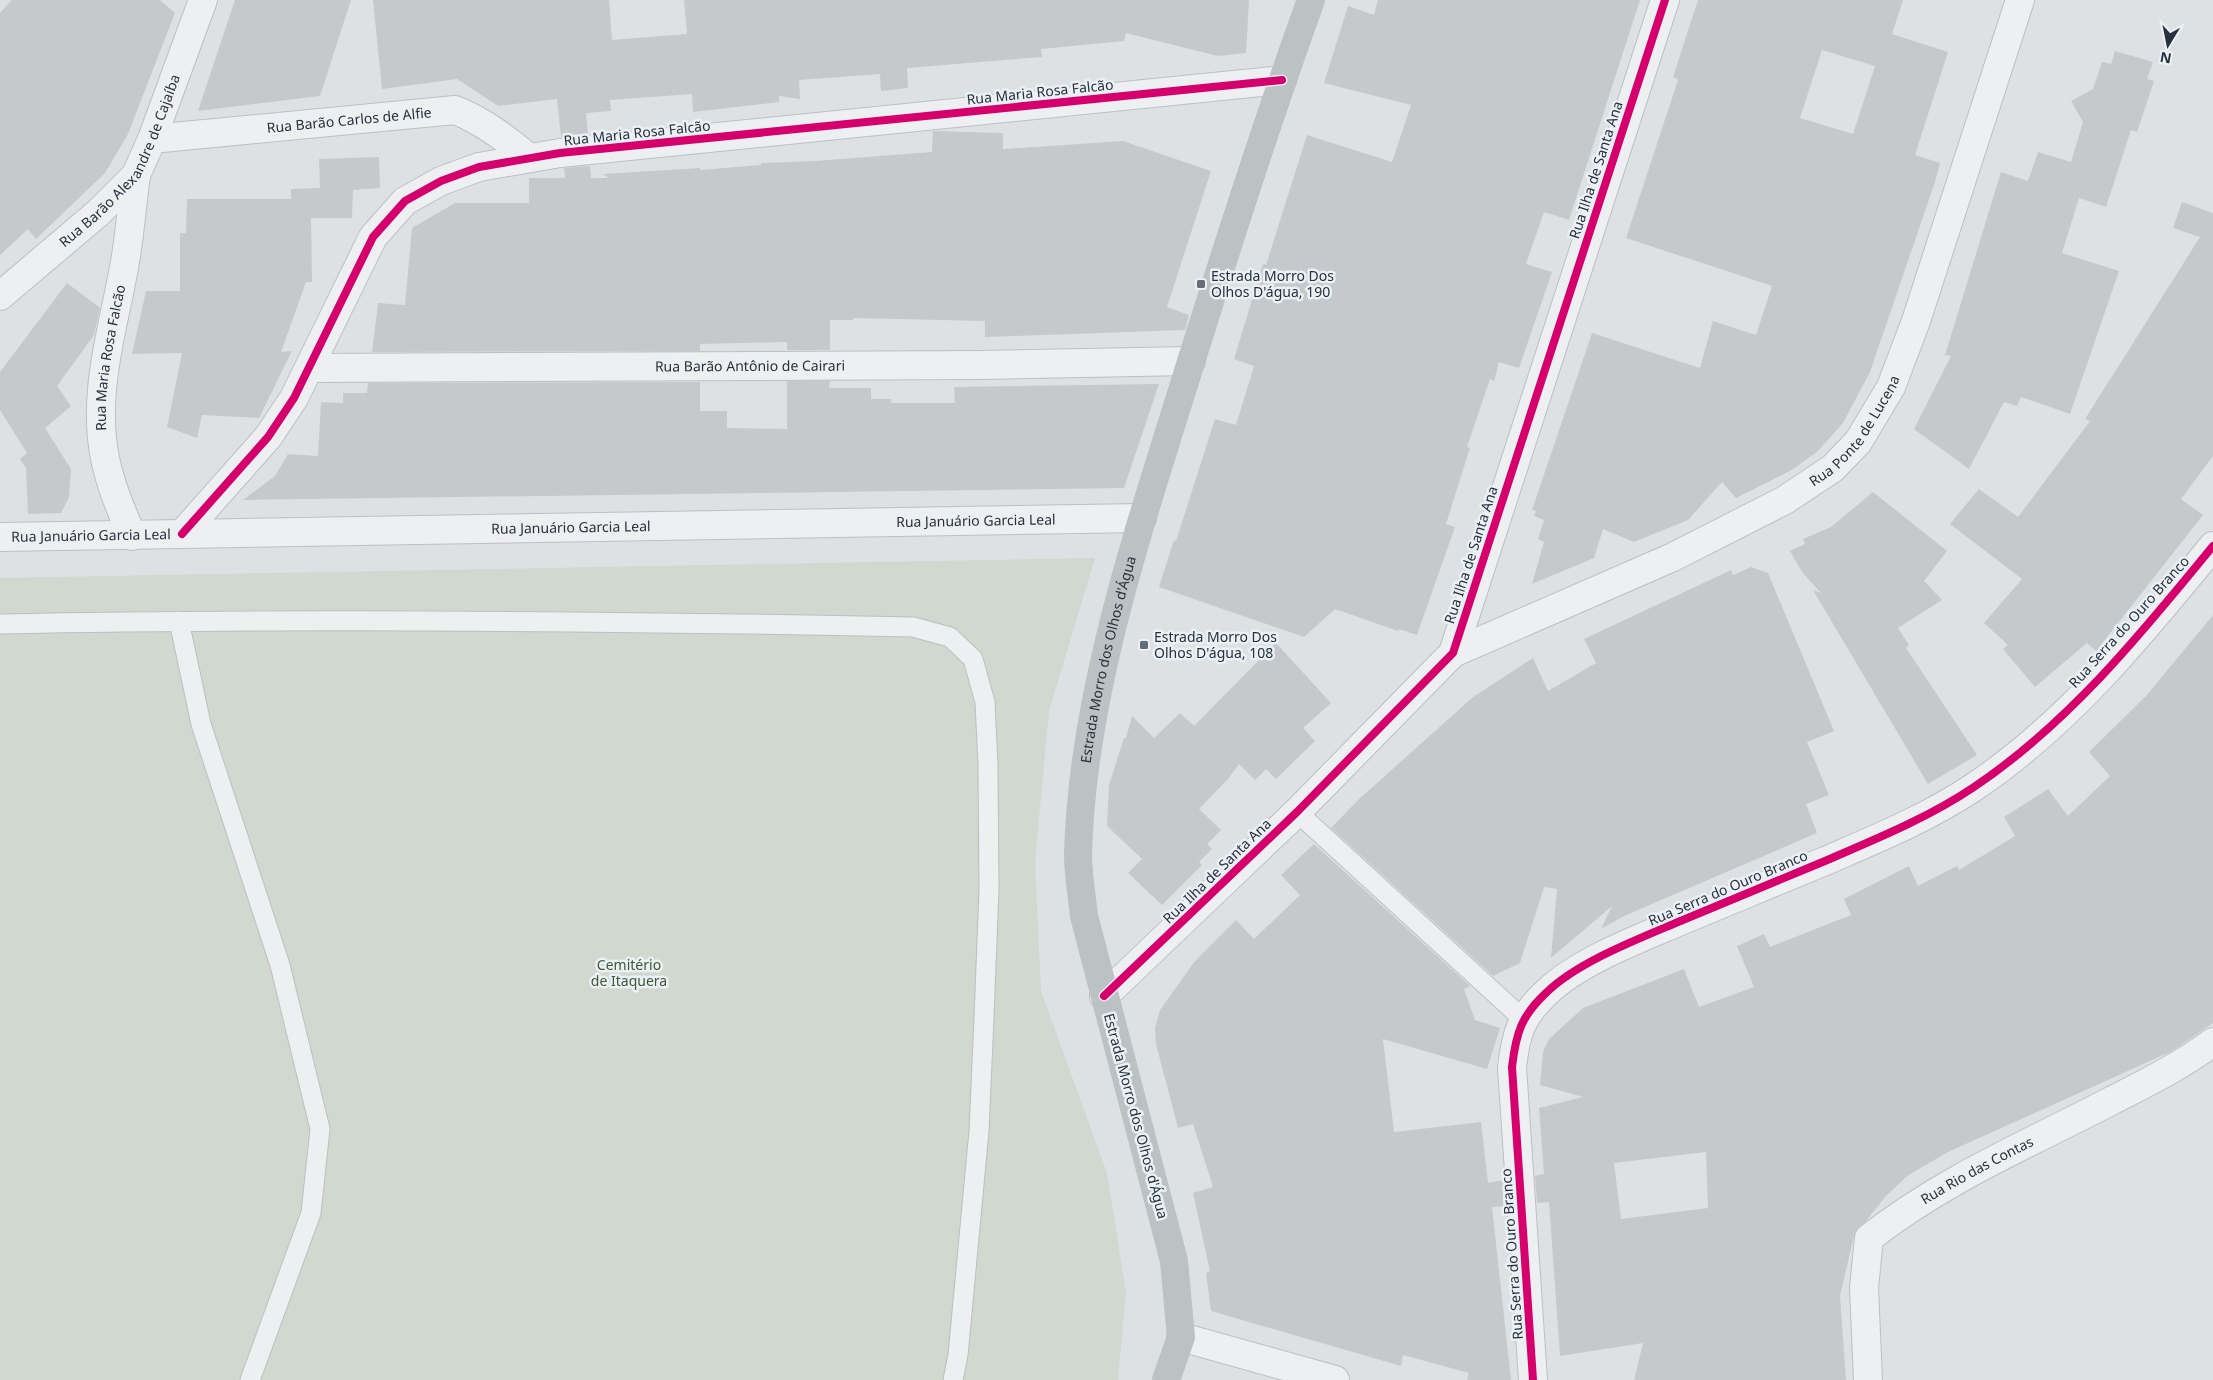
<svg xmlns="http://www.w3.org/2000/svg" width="2213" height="1380" font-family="'Noto Sans',sans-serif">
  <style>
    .green { fill: #d0d8cf }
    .building { fill: #c6c9cc; fill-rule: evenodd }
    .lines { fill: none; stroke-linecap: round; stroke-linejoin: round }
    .service-casing { stroke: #bdbfc2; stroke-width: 21 }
    .minor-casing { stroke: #bdbfc2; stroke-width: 30 }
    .service { stroke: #edeff0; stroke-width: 19 }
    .minor { stroke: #edeff0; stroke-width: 28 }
    .secondary { stroke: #bcc1c3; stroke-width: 28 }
    .cycleway-casing { stroke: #ebf0f4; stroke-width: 11 }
    .cycleway { stroke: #d6006c; stroke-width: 8 }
    .poi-dot { fill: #666f77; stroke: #ebf0f4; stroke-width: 2 }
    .labels { text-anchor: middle; stroke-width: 5; stroke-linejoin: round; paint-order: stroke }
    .street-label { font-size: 14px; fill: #26313c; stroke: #ebf0f4 }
    .poi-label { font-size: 14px; fill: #26313c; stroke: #ebf0f4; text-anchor: start }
    .park-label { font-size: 14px; fill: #3f5734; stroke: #ebf0f4 }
  </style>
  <rect width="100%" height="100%" fill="#dee1e4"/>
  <path class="green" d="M 1095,558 L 1049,711 L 1035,863 L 1041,991 L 1107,1173 L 1126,1293 L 1118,1380 L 0,1380 L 0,578 Z"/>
  <g class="building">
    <path d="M 12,0 L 160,0 L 175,13 L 128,134 L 105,173 L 36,239 L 28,229 L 0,255 L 0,13 Z"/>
    <path d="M 235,0 L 351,0 L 320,96 L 198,111 Z"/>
    <path d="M 373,0 L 609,0 L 612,40 L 687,34 L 684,0 L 1249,0 L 1246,53 L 1218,56 L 1126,33 L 1124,41 L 1041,49 L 1042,57 L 907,68 L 908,88 L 881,91 L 880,74 L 799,80 L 800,99 L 779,96 L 779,102 L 693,112 L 692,94 L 610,100 L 611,111 L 586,113 L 588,135 L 561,137 L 557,99 L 498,106 L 457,79 L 382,89 Z"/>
    <path d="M 1378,0 L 1640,0 L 1569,220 L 1544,212 L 1526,264 L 1552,272 L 1519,368 L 1499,362 L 1494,381 L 1490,379 L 1467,447 L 1470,448 L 1446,524 L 1455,527 L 1417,635 L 1399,629 L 1398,631 L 1335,609 L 1304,637 L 1159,587 L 1174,540 L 1176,541 L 1215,419 L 1236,425 L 1254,366 L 1234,359 L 1263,264 L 1266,265 L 1307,135 L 1392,162 L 1411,105 L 1324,83 L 1348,6 L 1374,15 Z"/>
    <path d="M 1698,0 L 1903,0 L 1892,34 L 1948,52 L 1915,155 L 1940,163 L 1935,182 L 1870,372 L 1843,423 L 1818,451 L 1792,470 L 1736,498 L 1722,482 L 1688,520 L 1634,542 L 1603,529 L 1594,558 L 1532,584 L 1544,542 L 1538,539 L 1544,520 L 1534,516 L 1536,511 L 1532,510 L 1592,333 L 1700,368 L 1713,321 L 1756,335 L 1772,286 L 1626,238 L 1678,80 L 1673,77 ZM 1822,50 L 1875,66 L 1853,134 L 1800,118 Z"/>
    <path d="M 2115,51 L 2153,62 L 2147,79 L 2154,81 L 2137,132 L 2131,130 L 2106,207 L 2079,198 L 2062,253 L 2119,271 L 2070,414 L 2021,397 L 2017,406 L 2004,402 L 1969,469 L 1914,429 L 1951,356 L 1945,355 L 2001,172 L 2028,181 L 2038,152 L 2071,162 L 2083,122 L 2071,101 L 2093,89 L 2102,62 L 2111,64 Z"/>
    <path d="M 933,131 L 1003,133 L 1003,149 L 1123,141 L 1211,171 L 1167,307 L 1189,315 L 1185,330 L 985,337 L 985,321 L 853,318 L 853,320 L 830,320 L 830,350 L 787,350 L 787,342 L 700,344 L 700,351 L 372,352 L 378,303 L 405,305 L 412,228 L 455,203 L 529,203 L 529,178 L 565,178 L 564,168 L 590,166 L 591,178 L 586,178 L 609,178 L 603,174 L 700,168 L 700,170 L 761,165 L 761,163 L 815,161 L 932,152 Z"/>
    <path d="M 379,157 L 380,188 L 353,190 L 352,218 L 311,218 L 312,282 L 306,282 L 281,352 L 292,351 L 259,418 L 202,415 L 197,438 L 167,427 L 182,353 L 132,354 L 146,291 L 180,291 L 180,233 L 186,233 L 187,199 L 291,199 L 291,189 L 320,188 L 319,159 Z"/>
    <path d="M 2182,202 L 2213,213 L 2213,456 L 2181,499 L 2203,515 L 2096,651 L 2087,643 L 2035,687 L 2003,649 L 2008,645 L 1984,623 L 2022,579 L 1950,524 L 1979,489 L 2018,517 L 2090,421 L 2085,419 L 2200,237 L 2173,228 Z"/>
    <path d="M 67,283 L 100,308 L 94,335 L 57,386 L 71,406 L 45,428 L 71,469 L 69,497 L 61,513 L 28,514 L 26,468 L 20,459 L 27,453 L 0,410 L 0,372 Z"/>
    <path d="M 787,381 L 830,381 L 829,388 L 871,388 L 871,399 L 891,399 L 891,403 L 955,403 L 954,387 L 1159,384 L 1124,488 L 243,500 L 275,476 L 288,454 L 318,456 L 321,402 L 343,403 L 343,393 L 367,393 L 368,383 L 700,382 L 700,411 L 727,411 L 727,428 L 787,429 Z"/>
    <path d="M 1873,492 L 1947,551 L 1924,581 L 1942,600 L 1898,628 L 1909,645 L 1906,648 L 1977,755 L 1928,784 L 1813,590 L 1821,593 L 1802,572 L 1790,551 L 1805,544 L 1803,539 L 1831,527 Z"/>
    <path d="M 1751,567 L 1768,573 L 1834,731 L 1807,742 L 1829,795 L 1806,804 L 1817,833 L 1624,916 L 1601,929 L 1612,906 L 1551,958 L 1557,889 L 1544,887 L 1520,963 L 1493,976 L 1331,828 L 1358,800 L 1473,697 L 1533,658 L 1548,691 L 1596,663 L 1584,639 L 1731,570 L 1733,575 Z"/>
    <path d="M 2213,615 L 2213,1023 L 2172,1051 L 1948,1152 L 1907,1176 L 1885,1197 L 1866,1221 L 1855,1231 L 1840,1296 L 1846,1380 L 1634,1380 L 1643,1343 L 1560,1356 L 1549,1202 L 1537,1203 L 1535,1176 L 1544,1174 L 1539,1108 L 1583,1097 L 1540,1085 L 1543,1052 L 1549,1039 L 1583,1008 L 1684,969 L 1699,1007 L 1754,987 L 1737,946 L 1764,934 L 1770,947 L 1851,915 L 1844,899 L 1909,866 L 1918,886 L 1957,866 L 1959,870 L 2015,836 L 2004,817 L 2048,789 L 2068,816 L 2110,776 L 2089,752 L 2146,696 ZM 1706,1152 L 1708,1208 L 1621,1219 L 1614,1163 Z"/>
    <path d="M 1276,643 L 1331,703 L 1303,728 L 1315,741 L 1276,779 L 1266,769 L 1255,780 L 1239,764 L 1228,779 L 1199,809 L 1221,830 L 1207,844 L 1212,849 L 1199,862 L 1202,865 L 1162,905 L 1128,873 L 1142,859 L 1107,826 L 1109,785 L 1124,738 L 1126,738 L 1132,716 L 1154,738 L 1180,713 L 1194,726 Z"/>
    <path d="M 1314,844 L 1470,986 L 1464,989 L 1475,1020 L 1500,1028 L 1487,1069 L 1383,1039 L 1394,1132 L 1481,1122 L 1488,1183 L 1504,1180 L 1506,1206 L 1492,1207 L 1511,1380 L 1467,1380 L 1469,1373 L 1403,1355 L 1401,1366 L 1211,1311 L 1206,1273 L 1210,1271 L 1193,1193 L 1213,1187 L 1193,1124 L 1178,1128 L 1156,1044 L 1155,1028 L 1160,1010 L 1195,961 L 1236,920 L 1254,939 L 1300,895 L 1281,875 Z"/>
  </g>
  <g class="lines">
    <g class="service-casing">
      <g id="service">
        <path d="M 179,621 L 201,724 L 280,965 L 320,1129 L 311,1213 L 250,1380"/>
        <path d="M 0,624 C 304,618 609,621 913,627 L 950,637 L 973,659 L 985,702 L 988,765 L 989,889 L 984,1018 L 979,1131 L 958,1355 L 953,1380"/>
        <path d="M 1297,812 L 1523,1019"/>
      </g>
    </g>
    <g class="minor-casing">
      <g id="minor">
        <path id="s1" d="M 152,139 L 455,110 C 483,121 506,139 529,158"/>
        <path id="s2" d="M 0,296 L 98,213 L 136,175 L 152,139 L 203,0"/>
        <path id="s3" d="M 310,368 L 980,365 L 1191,361"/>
        <path d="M 182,534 L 268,437 L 294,398 L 373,237 L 405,201 L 441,181 L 479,167 L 560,153 L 1282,80"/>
        <path id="s4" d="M 132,536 C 119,505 105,473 102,438 C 96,379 115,320 125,262 C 130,233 132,204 136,175"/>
        <path id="s5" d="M 0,537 L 1142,518"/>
        <path id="s6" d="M 1453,653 L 1673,557 L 1785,500 L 1833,468 L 1858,442 L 1891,387 L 1916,321 L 2020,0"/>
        <path d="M 1104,996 L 1297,812 L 1453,653 L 1665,0"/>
        <path d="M 1181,1337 L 1335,1380"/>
        <path d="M 1533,1380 L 1512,1067 C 1516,1033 1521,1016 1547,992 C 1578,962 1638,939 1678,922 C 1727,902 1776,881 1825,861 C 1876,839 1928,818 1974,787 C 2068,724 2142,633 2213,546"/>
        <path id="s7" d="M 1868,1380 L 1864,1288 L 1869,1238 C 1943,1180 2028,1144 2111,1101 C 2146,1083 2181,1066 2213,1042"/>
      </g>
    </g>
    <use href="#service" class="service"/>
    <use href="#minor" class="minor"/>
    <path class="secondary" id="s8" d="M 1166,1380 L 1181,1337 L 1174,1261 L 1084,916 C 1082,896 1078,874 1078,854 C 1082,700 1135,541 1181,394 C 1222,262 1264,130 1311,0"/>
    <g class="cycleway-casing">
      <g id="cycleway">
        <path d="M 182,534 L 268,437 L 294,398 L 373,237 L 405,201 L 441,181 L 479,167 L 560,153 L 1282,80"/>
        <path d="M 1104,996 L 1297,812 L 1453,653 L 1665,0"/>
        <path d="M 1533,1380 L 1512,1067 C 1516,1033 1521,1016 1547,992 C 1578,962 1638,939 1678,922 C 1727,902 1776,881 1825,861 C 1876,839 1928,818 1974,787 C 2068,724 2142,633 2213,546"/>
      </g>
    </g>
    <use href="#cycleway" class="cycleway"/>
  </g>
  <g class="poi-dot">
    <rect x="1196" y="279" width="10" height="10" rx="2.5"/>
    <rect x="1139" y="640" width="10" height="10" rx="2.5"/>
  </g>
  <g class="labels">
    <g class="street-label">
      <text transform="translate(1040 92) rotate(-6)" y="5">Rua Maria Rosa Falcão</text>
      <text dy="5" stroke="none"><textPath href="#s1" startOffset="198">Rua Barão Carlos de Alfie</textPath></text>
      <text transform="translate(637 133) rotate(-6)" y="5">Rua Maria Rosa Falcão</text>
      <text dy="5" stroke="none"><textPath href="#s2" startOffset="185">Rua Barão Alexandre de Cajaíba</textPath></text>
      <text transform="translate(1596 170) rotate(-72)" y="5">Rua Ilha de Santa Ana</text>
      <text dy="5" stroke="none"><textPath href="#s4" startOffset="184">Rua Maria Rosa Falcão</textPath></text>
      <text dy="5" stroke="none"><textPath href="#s3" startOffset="440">Rua Barão Antônio de Cairari</textPath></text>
      <text dy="5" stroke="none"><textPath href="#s6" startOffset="466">Rua Ponte de Lucena</textPath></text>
      <text dy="5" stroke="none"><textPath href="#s5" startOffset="976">Rua Januário Garcia Leal</textPath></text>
      <text dy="5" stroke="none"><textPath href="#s5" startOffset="571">Rua Januário Garcia Leal</textPath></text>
      <text dy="5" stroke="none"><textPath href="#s5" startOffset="91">Rua Januário Garcia Leal</textPath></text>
      <text transform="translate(1471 555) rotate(-72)" y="5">Rua Ilha de Santa Ana</text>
      <text transform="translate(2129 622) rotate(-48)" y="5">Rua Serra do Ouro Branco</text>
      <text dy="5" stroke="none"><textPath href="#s8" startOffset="738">Estrada Morro dos Olhos d'Água</textPath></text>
      <text transform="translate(1217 871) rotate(-44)" y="5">Rua Ilha de Santa Ana</text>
      <text transform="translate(1728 888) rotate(-23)" y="5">Rua Serra do Ouro Branco</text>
      <text transform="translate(1136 1116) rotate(75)" y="5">Estrada Morro dos Olhos d'Água</text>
      <text dy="5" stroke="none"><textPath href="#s7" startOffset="270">Rua Rio das Contas</textPath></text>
      <text transform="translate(1512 1254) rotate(-94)" y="5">Rua Serra do Ouro Branco</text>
    </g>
    <g class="poi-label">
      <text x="1211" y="281">Estrada Morro Dos<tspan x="1211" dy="16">Olhos D'água, 190</tspan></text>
      <text x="1154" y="642">Estrada Morro Dos<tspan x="1154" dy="16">Olhos D'água, 108</tspan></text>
    </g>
    <g class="park-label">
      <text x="629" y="970">Cemitério<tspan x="629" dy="16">de Itaquera</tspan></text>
    </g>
  </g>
  <g transform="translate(2168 45) rotate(190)" stroke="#ebf0f4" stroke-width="4" paint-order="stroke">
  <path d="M0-4L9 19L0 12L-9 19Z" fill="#26313c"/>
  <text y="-8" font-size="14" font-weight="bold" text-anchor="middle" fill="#26313c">N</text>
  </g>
</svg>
